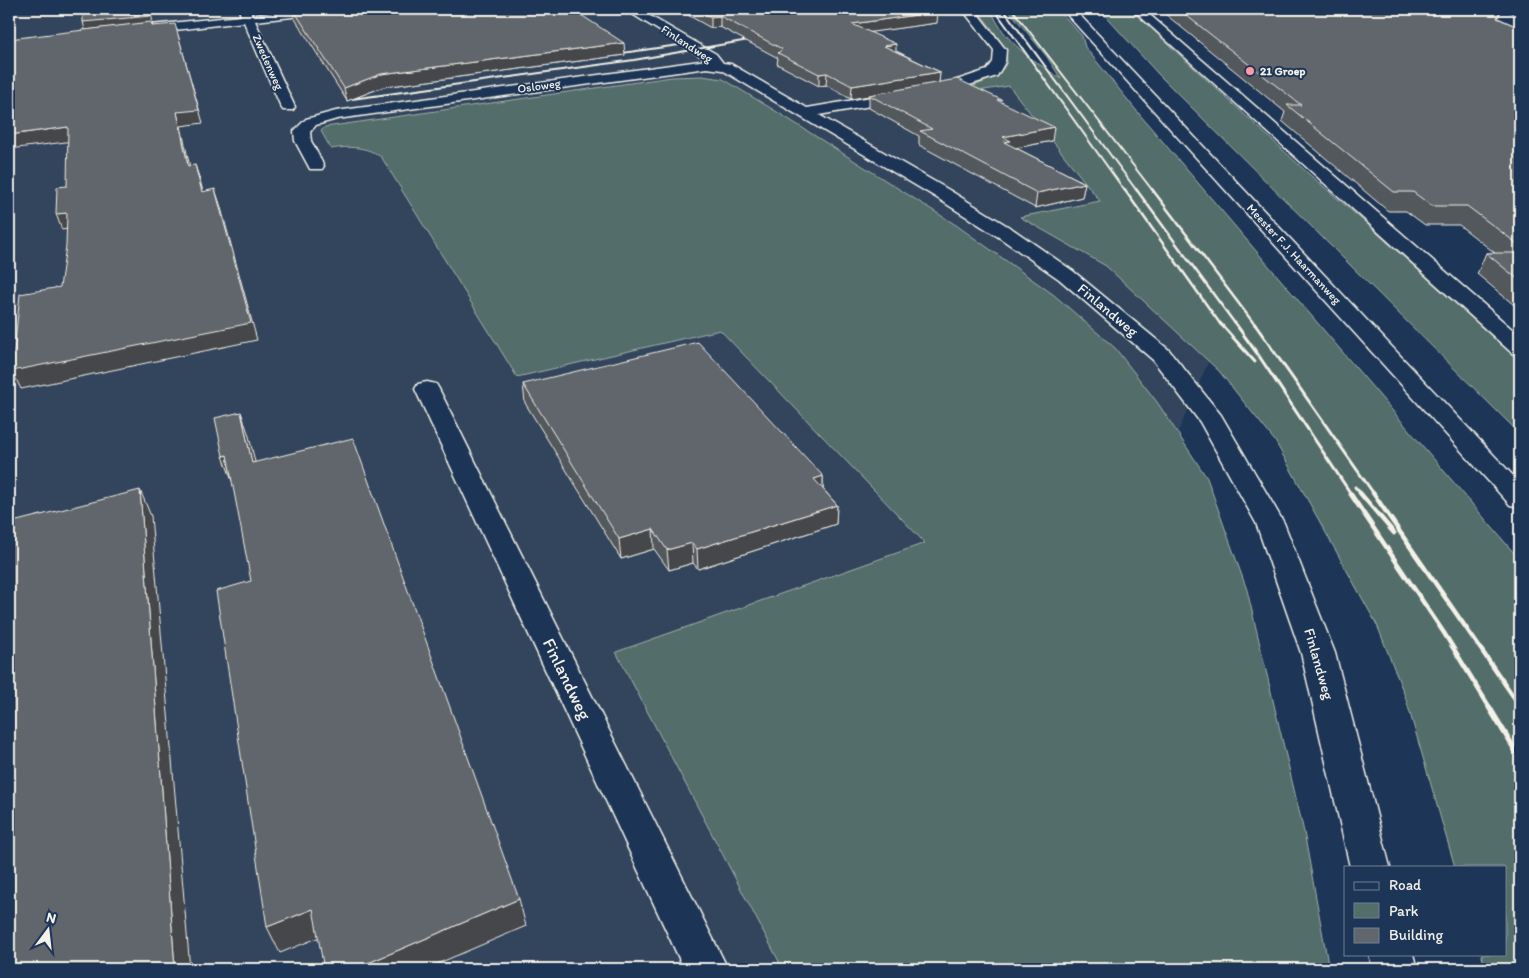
<svg xmlns="http://www.w3.org/2000/svg" width="1529" height="978" font-family="Itim,sans-serif">
  <style>
    .built { fill: #31445d }
    .green { fill: #536d6a; stroke: #a4afa9 }
    .lines { fill: none; stroke-linecap: round; stroke-linejoin: round }
    .minor-casing { stroke: #f4f1e8; stroke-width: 3 }
    .major-casing { stroke: #f4f1e8; stroke-width: 3 }
    .minor { fill: #1d3557; fill-rule: evenodd }
    .major { fill: #1d3557; fill-rule: evenodd }
    .rail-far4 { stroke: #f4f1e8; stroke-width: 2 }
    .rail-far3 { stroke: #f4f1e8; stroke-width: 2.5 }
    .rail-far2 { stroke: #f4f1e8; stroke-width: 3 }
    .rail-far1 { stroke: #f4f1e8; stroke-width: 4.5 }
    .rail { stroke: #f4f1e8; stroke-width: 5.5 }
    .wall { fill: #53585d; stroke: #f4f1e8 }
    .shaded-wall { fill: #44474c; stroke: #f4f1e8 }
    .building { fill: #61666c; stroke: #f4f1e8 }
    .poi-dot { fill: #ff9aa2; stroke: #1d3557; stroke-width: 2 }
    .labels { text-anchor: middle; stroke-width: 4; stroke-linejoin: round; paint-order: stroke }
    .far-street-label { font-size: 12px; fill: #f4f1e8; stroke: #1d3557 }
    .far-poi-label { font-size: 12px; font-weight: bold; fill: #f4f1e8; stroke: #1d3557; text-anchor: start }
    .street-label { font-size: 15px; fill: #f4f1e8; stroke: #1d3557 }
    .near-street-label { font-size: 18px; fill: #f4f1e8; stroke: #1d3557 }
  </style>
  <rect width="100%" height="100%" fill="#1d3557"/>
  <filter id="ink" filterUnits="userSpaceOnUse"><feTurbulence type="fractalNoise" baseFrequency=".02" numOctaves="2"/><feDisplacementMap in="SourceGraphic" scale="10" xChannelSelector="R" yChannelSelector="G"/><feConvolveMatrix kernelMatrix="1 2 1 2 8 2 1 2 1" color-interpolation-filters="sRGB"/></filter>
  <g filter="url(#ink)">
    <path class="built" d="M 9,9 L 983,9 L 1217,342 L 1162,469 L 1212,969 L 9,969 Z"/>
    <g class="green">
      <path d="M 977,9 L 991,9 C 1003,42 1033,60 1061,79 L 1047,57 L 1008,9 L 1058,9 L 1082,36 L 1085,47 L 1140,115 L 1520,560 L 1520,969 L 1486,969 L 1481,954 L 1505,954 L 1505,867 L 1455,867 L 1405,696 L 1377,625 L 1275,441 L 1219,371 L 1106,266 L 1020,217 L 1100,201 L 1009,86 L 917,101 C 936,96 1016,83 1006,54 C 1001,38 987,23 977,9 Z"/>
      <path d="M 1099,9 L 1130,9 L 1309,174 L 1367,224 L 1520,362 L 1520,434 L 1159,75 Z"/>
      <path d="M 702,76 L 723,79 L 782,115 L 956,225 L 1054,295 L 1115,348 L 1157,402 L 1207,478 L 1247,590 L 1304,832 L 1329,969 L 783,969 L 616,652 L 925,543 L 720,330 L 517,377 L 382,158 C 368,146 348,146 331,149 L 321,131 L 325,127 L 672,77 Z"/>
    </g>
    <g class="lines">
      <g class="minor-casing">
        <g id="minor">
          <path d="M 239,9 L 249,9 L 252,15 L 309,9 L 345,9 L 339,12 L 255,21 L 295,107 L 293,110 L 283,110 L 281,107 L 244,22 L 140,34 L 134,30 L 140,26 L 241,16 Z"/>
          <path d="M 624,9 L 638,9 L 716,54 L 723,63 L 731,64 L 807,108 L 942,85 L 987,70 L 993,62 L 994,50 L 962,9 L 974,9 L 1006,50 L 1005,62 L 997,76 L 945,93 L 819,115 L 949,190 L 1014,230 L 1073,271 L 1169,350 L 1221,415 L 1284,523 L 1335,653 L 1390,867 L 1350,867 L 1301,653 L 1256,523 L 1200,422 L 1153,360 L 1059,279 L 1000,238 L 937,198 L 722,70 L 707,68 L 337,119 L 316,125 L 310,132 L 311,141 L 324,166 L 322,169 L 310,169 L 295,141 L 294,131 L 306,119 L 336,111 L 707,60 Z"/>
          <path d="M 1132,9 L 1143,9 L 1520,336 L 1520,355 L 1512,353 Z"/>
          <path d="M 1506,9 L 1520,9 L 1520,15 Z"/>
          <path d="M 427,382 L 436,384 L 439,389 L 728,969 L 684,969 L 415,389 L 418,384 Z"/>
          <path d="M 1369,954 L 1413,954 L 1417,969 L 1373,969 Z"/>
        </g>
      </g>
      <g class="major-casing">
        <path id="major" d="M 1062,9 L 1074,9 L 1520,483 L 1520,507 L 1510,505 Z"/>
      </g>
      <use href="#minor" class="minor"/>
      <use href="#major" class="major"/>
      <g class="rail-far4">
        <path d="M 994,9 L 1125,191"/>
        <path d="M 1003,9 L 1137,191"/>
        <path d="M 1012,9 L 1153,191"/>
        <path d="M 622,53 L 679,45"/>
        <path d="M 352,99 L 634,60 L 760,38"/>
      </g>
      <g class="rail-far3">
        <path d="M 1124,189 L 1221,325"/>
        <path d="M 1136,189 L 1236,325"/>
        <path d="M 1152,189 L 1255,325"/>
      </g>
      <g class="rail-far2">
        <path d="M 1220,323 L 1255,362"/>
        <path d="M 1235,323 L 1259,356 L 1351,494"/>
        <path d="M 1254,323 L 1374,494"/>
        <path d="M 1355,487 L 1361,494"/>
      </g>
      <g class="rail-far1">
        <path d="M 1350,493 L 1444,633 L 1490,708"/>
        <path d="M 1360,493 L 1394,533"/>
        <path d="M 1373,493 L 1520,706"/>
      </g>
      <path class="rail" d="M 1489,707 L 1520,758"/>
    </g>
    <g class="wall">
      <path d="M 289,9 L 572,9 L 625,55 L 383,87 L 347,101 L 295,19 L 292,9 Z"/>
      <path d="M 677,9 L 929,9 L 937,23 L 870,32 L 896,51 L 940,72 L 939,82 L 1001,103 L 1052,141 L 1016,148 L 1085,183 L 1082,197 L 1035,208 L 919,145 L 919,136 L 869,108 L 869,95 L 851,99 L 826,85 L 819,86 L 777,64 L 778,58 L 720,27 L 711,28 Z"/>
      <path d="M 1159,9 L 1502,9 L 1498,18 L 1520,28 L 1520,310 L 1477,274 L 1486,253 L 1495,253 L 1459,225 L 1425,225 L 1406,211 L 1388,211 L 1282,121 L 1285,112 Z"/>
      <path d="M 523,384 L 823,476 L 823,489 L 837,505 L 836,524 L 698,569 L 693,563 L 669,570 L 654,549 L 621,559 L 525,403 Z"/>
    </g>
    <g class="shaded-wall">
      <path d="M 128,9 L 130,9 L 131,18 L 151,13 L 153,23 L 152,23 L 156,37 L 151,23 L 85,30 L 83,22 Z"/>
      <path d="M 938,12 L 937,23 L 851,35 L 852,24 Z"/>
      <path d="M 720,16 L 720,27 L 711,28 L 711,17 Z"/>
      <path d="M 178,35 L 203,123 L 181,126 L 193,181 L 188,166 L 177,112 Z"/>
      <path d="M 624,43 L 625,55 L 383,87 L 347,101 L 344,88 L 381,74 Z"/>
      <path d="M 896,44 L 896,55 L 884,46 Z"/>
      <path d="M 940,72 L 939,84 L 851,99 L 852,86 Z"/>
      <path d="M 827,73 L 826,85 L 819,86 L 819,74 Z"/>
      <path d="M 68,127 L 74,141 L 9,149 L 9,135 Z"/>
      <path d="M 1054,127 L 1052,141 L 1010,149 L 1009,155 L 1003,137 Z"/>
      <path d="M 195,165 L 200,180 L 207,207 L 202,192 Z"/>
      <path d="M 1085,183 L 1082,197 L 1035,208 L 1037,193 Z"/>
      <path d="M 215,189 L 220,204 L 257,340 L 21,389 L 12,371 Z"/>
      <path d="M 67,213 L 73,228 L 62,230 L 56,214 Z"/>
      <path d="M 241,412 L 249,436 L 261,488 L 252,463 Z"/>
      <path d="M 227,455 L 232,481 L 223,456 Z"/>
      <path d="M 823,476 L 823,495 L 814,479 Z"/>
      <path d="M 140,490 L 151,516 L 190,969 L 175,969 Z"/>
      <path d="M 837,505 L 836,524 L 698,569 L 697,549 Z"/>
      <path d="M 653,529 L 654,549 L 621,559 L 619,539 Z"/>
      <path d="M 692,543 L 693,563 L 669,570 L 667,550 Z"/>
      <path d="M 519,899 L 526,926 L 425,969 L 354,969 Z"/>
      <path d="M 313,909 L 325,935 L 280,953 L 267,927 Z"/>
    </g>
    <g class="building">
      <path d="M 83,9 L 128,9 L 129,15 L 151,13 L 151,16 L 83,22 Z"/>
      <path d="M 293,9 L 572,9 L 624,43 L 381,74 L 344,88 Z"/>
      <path d="M 695,9 L 929,9 L 938,12 L 852,24 L 896,44 L 884,46 L 940,72 L 852,86 L 827,73 L 819,74 L 778,53 L 782,49 L 720,16 L 711,17 Z"/>
      <path d="M 1178,9 L 1501,9 L 1497,18 L 1520,28 L 1520,246 L 1467,206 L 1432,206 L 1413,192 L 1394,192 L 1287,105 L 1301,105 Z"/>
      <path d="M 151,22 L 152,26 L 175,24 L 199,110 L 177,112 L 188,166 L 195,165 L 202,192 L 215,189 L 251,323 L 12,371 L 20,294 L 60,287 L 66,246 L 67,213 L 56,214 L 57,187 L 67,186 L 68,127 L 9,135 L 9,39 Z"/>
      <path d="M 957,79 L 1002,100 L 997,100 L 1054,127 L 1003,137 L 1011,141 L 1004,142 L 1085,183 L 1037,193 L 920,131 L 932,129 L 869,95 Z"/>
      <path d="M 1486,253 L 1520,253 L 1520,281 Z"/>
      <path d="M 698,342 L 823,476 L 814,479 L 837,505 L 697,549 L 692,543 L 667,550 L 653,529 L 619,539 L 523,384 Z"/>
      <path d="M 241,412 L 252,463 L 353,438 L 519,899 L 354,969 L 324,969 L 313,909 L 267,927 L 216,591 L 251,581 L 227,455 L 223,456 L 215,418 Z"/>
      <path d="M 140,490 L 175,969 L 9,969 L 9,523 Z"/>
    </g>
  </g>
  <circle class="poi-dot" cx="1250" cy="71" r="5"/>
  <g class="labels">
    <g class="far-street-label">
      <text transform="translate(687 44) rotate(33)" y="4">Finlandweg</text>
      <text transform="translate(268 62) rotate(66)" y="4">Zwedenweg</text>
      <text transform="translate(539 86) rotate(-8)" y="4">Osloweg</text>
      <text transform="translate(1294 254) rotate(47)" y="4">Meester F.J. Haarmanweg</text>
    </g>
    <g class="far-poi-label">
      <text x="1260" y="75">21 Groep</text>
    </g>
    <g class="street-label">
      <text transform="translate(1108 310) rotate(40)" y="5">Finlandweg</text>
      <text transform="translate(1319 664) rotate(74)" y="5">Finlandweg</text>
    </g>
    <g class="near-street-label">
      <text transform="translate(567 679) rotate(64)" y="6">Finlandweg</text>
    </g>
  </g>
  <rect width="1529" height="978" fill="none" stroke="#1d3557" stroke-width="30"/>
  <rect x="15" y="15" width="1499" height="948" fill="none" stroke="#f4f1e8" stroke-width="2" filter="url(#ink)"/>
  <rect x="1344" y="866" width="162" height="90" fill="#1d3557" stroke="#738091"/>
  <rect x="1354" y="882" width="25" height="8" fill="#1d3557" stroke="#738091"/>
  <text x="1389" y="890" font-size="15" fill="#f4f1e8">Road</text>
  <rect x="1354" y="903" width="25" height="15" fill="#536d6a" stroke="#738091"/>
  <text x="1389" y="916" font-size="15" fill="#f4f1e8">Park</text>
  <rect x="1354" y="928" width="25" height="15" fill="#61666c" stroke="#738091"/>
  <text x="1389" y="940" font-size="15" fill="#f4f1e8">Building</text>
  <g transform="translate(48 930) rotate(15)" stroke="#1d3557" stroke-width="4" paint-order="stroke">
  <path d="M0-4L9 19L0 12L-9 19Z" fill="#f4f1e8"/>
  <text y="-8" font-size="14" font-weight="bold" text-anchor="middle" fill="#f4f1e8">N</text>
  </g>
</svg>
